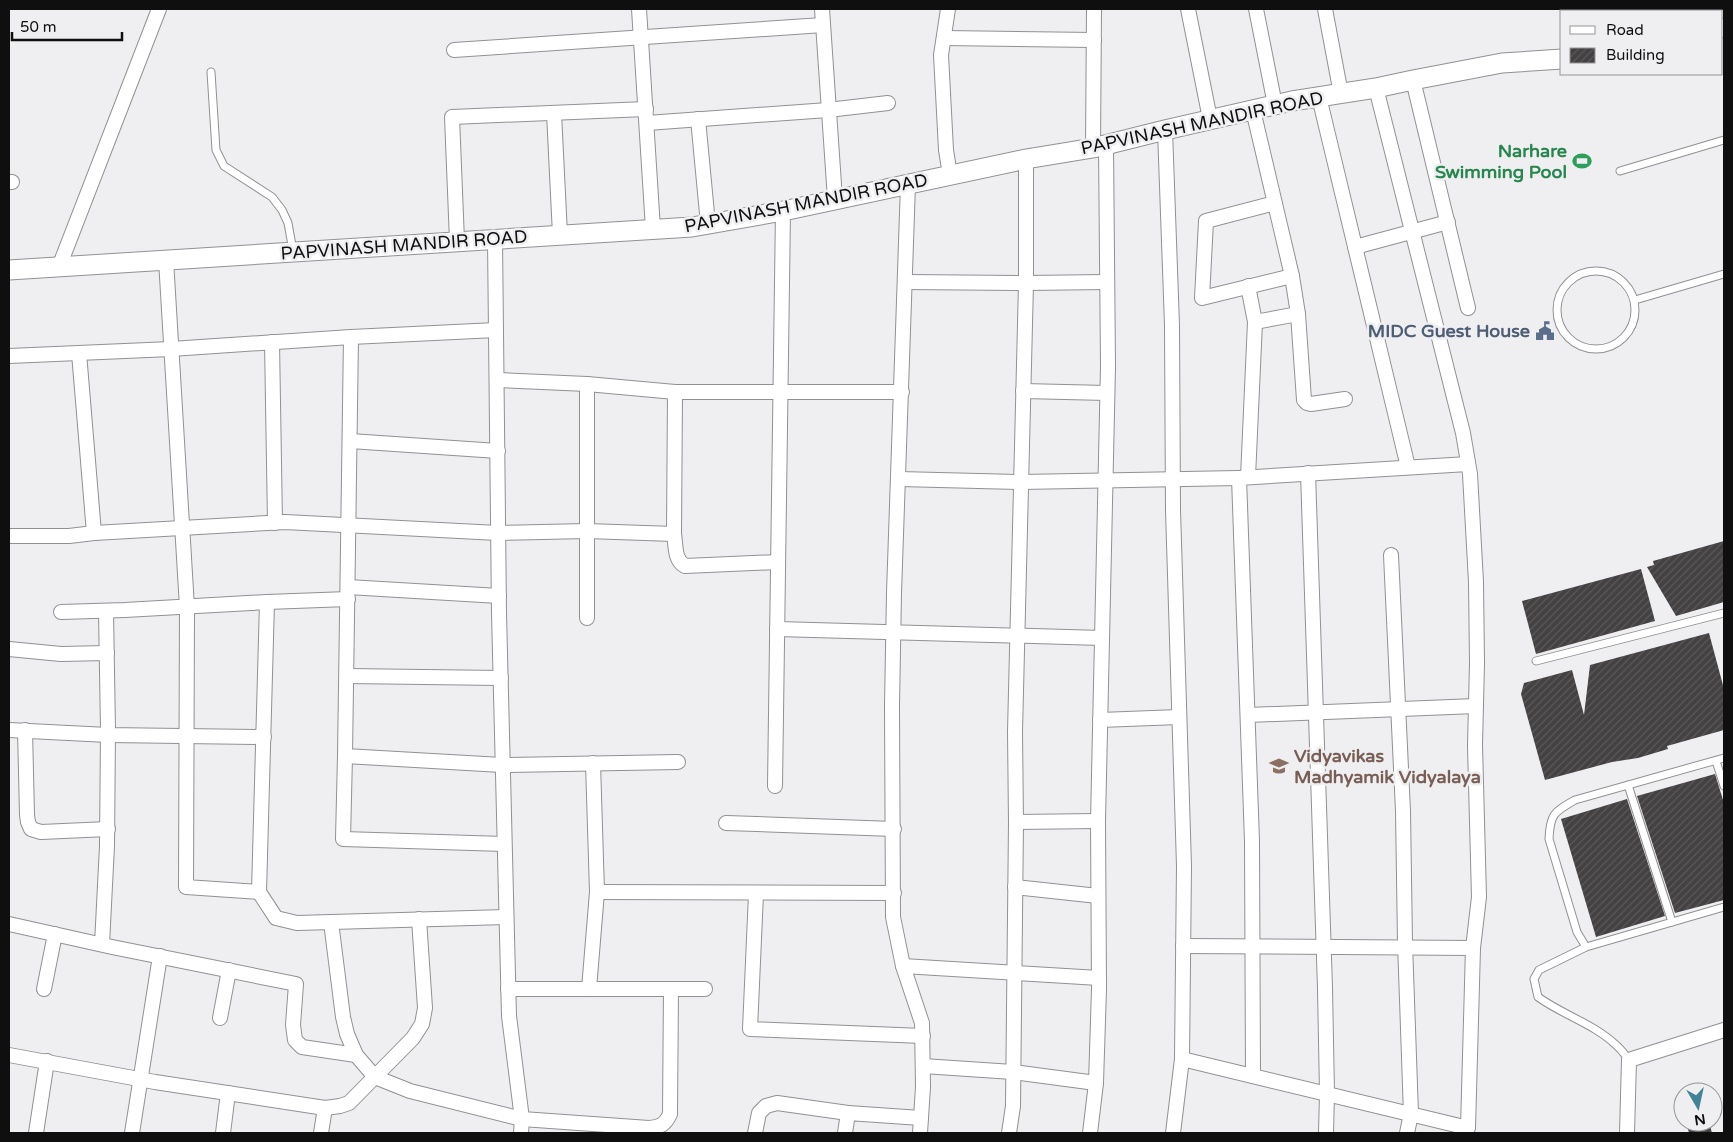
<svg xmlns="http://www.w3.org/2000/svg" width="1733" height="1142" font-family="'Varela Round',sans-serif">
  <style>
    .building { fill: url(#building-hatch) }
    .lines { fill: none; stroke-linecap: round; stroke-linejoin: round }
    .lane-casing { stroke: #919194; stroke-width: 9 }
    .street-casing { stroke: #919194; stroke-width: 16 }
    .secondary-casing { stroke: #919194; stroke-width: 21 }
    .lane { stroke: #fff; stroke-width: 7 }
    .street { stroke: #fff; stroke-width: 14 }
    .secondary { stroke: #fff; stroke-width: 19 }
    .labels { text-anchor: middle; stroke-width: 5; stroke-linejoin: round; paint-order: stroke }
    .street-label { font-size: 18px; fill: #0f0f10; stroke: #efeff2 }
    .leisure-label { font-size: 18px; font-weight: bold; fill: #27864d; stroke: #efeff2; text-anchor: end }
    .service-label { font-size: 18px; font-weight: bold; fill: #4e5e75; stroke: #efeff2; text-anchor: end }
    .education-label { font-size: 18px; font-weight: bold; fill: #785e54; stroke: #efeff2; text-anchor: start }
  </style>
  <defs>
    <pattern id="building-hatch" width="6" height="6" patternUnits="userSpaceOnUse" patternTransform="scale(1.25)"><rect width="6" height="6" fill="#444142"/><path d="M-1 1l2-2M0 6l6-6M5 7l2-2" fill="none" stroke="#5b5959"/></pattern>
  </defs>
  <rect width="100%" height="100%" fill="#efeff2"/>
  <g class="building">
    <path d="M 1724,541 L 1724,602 L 1676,616 L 1647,567 L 1654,565 L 1653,561 Z"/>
    <path d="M 1641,569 L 1655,621 L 1536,654 L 1522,601 Z"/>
    <path d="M 1709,633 L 1724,689 L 1724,730 L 1667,746 L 1668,749 L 1638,758 L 1612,762 L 1545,780 L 1521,694 L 1524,683 L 1572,670 L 1584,715 L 1590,665 Z"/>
    <path d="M 1715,774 L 1724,803 L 1724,900 L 1675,913 L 1637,796 Z"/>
    <path d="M 1627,799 L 1665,916 L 1596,937 L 1561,819 Z"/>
    <path d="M 1686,1122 L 1709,1122 L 1712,1133 L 1689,1133 Z"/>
  </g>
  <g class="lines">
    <g class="lane-casing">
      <g id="lane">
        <path d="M 211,72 L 216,150 L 224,166 L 272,197 L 282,210 L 288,223 L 293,251"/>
        <path d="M 1620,171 L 1724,140"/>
        <circle cx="1596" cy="310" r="39"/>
        <path d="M 1635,300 L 1724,274"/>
        <path d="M 1536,661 L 1724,613"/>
        <path d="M 1724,758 L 1575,800 C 1554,812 1550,814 1549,839 L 1577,932 L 1586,947 L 1724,907"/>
        <path d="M 1716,761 L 1724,786"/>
        <path d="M 1628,785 L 1672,922"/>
        <path d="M 1586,947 L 1539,970 L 1534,979 L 1538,997 C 1563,1015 1594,1024 1616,1045 C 1621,1049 1625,1055 1629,1060"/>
      </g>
    </g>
    <g class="street-casing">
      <g id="street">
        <path d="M 639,9 L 653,229"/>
        <path d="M 822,9 L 835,199"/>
        <path d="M 948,9 L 941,55 L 946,150 L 950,175"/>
        <path d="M 1188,9 L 1210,119"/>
        <path d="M 1256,9 L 1275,105"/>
        <path d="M 1325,9 L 1341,94"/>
        <path d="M 944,38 L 1094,40"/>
        <path d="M 454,50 L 823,25"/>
        <path d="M 1413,80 L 1468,308"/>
        <path d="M 1319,97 L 1408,467"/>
        <path d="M 1253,110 L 1292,276 L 1202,298 L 1206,221 L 1275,203"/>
        <path d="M 554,113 L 560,235"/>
        <path d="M 698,119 L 708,224"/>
        <path d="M 647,123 L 828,110 L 888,103"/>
        <path d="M 1165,130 L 1172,325 L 1173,510 L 1184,866 L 1182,1059"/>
        <path d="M 1093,148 L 1094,9"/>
        <path d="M 9,182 L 12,182"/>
        <path d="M 908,184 L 894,593 L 892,706 L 893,917 L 903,966 L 922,1023 L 923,1087 L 920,1133"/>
        <path d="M 495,239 L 499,613 L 509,1016 L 522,1119 L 521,1133"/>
        <path d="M 457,241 L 452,117 L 646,109"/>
        <path d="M 1355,247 L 1448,222"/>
        <path d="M 166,260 L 187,607 L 186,887 L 259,892"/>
        <path d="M 59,267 L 159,9"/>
        <path d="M 1292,276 L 1298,314 L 1304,400 L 1307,403 L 1311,404 L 1345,399"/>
        <path d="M 905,282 L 1026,283 L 1107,282"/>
        <path d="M 1248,286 L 1255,322 L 1298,314"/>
        <path d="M 496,330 L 351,337 L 345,756 L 502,765 L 678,762"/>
        <path d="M 272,342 L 275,523"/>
        <path d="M 79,353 L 94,533"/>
        <path d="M 9,356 L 171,349 L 351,337"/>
        <path d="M 1023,391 L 1107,393"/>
        <path d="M 675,392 L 902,392"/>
        <path d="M 350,441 L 498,451"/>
        <path d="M 1308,473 L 1325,988 L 1327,1093 L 1326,1133"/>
        <path d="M 1248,477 L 1255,322"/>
        <path d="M 899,479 L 1021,482 L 1239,478"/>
        <path d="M 674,534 C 676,545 674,560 685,566 L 778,562"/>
        <path d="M 9,536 L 69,536 L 94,533 L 285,522 L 498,533 L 587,531 L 674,534 L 675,392 L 587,384 L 497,380"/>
        <path d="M 1391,555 L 1403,811 L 1405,943 L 1411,1114 L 1407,1133"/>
        <path d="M 348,587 L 499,596"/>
        <path d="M 267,602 L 348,599"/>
        <path d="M 61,612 L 125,610 L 267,602 L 259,892 L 276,918 L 297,923 L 506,917"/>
        <path d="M 587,618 L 587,384"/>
        <path d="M 777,629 L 1102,638"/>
        <path d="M 9,649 L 61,654 L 107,653"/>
        <path d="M 347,676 L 501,678"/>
        <path d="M 1248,715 L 1476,706"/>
        <path d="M 1100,720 L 1179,717"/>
        <path d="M 9,730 L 108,735 L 264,737"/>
        <path d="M 25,730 L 27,815 L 28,822 L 31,829 L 41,832 L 108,829"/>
        <path d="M 345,756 L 343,839 L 504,844"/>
        <path d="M 775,786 L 783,211"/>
        <path d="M 1016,822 L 1098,821"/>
        <path d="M 726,823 L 894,829"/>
        <path d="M 1015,887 L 1098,896"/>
        <path d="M 597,892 L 894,893"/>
        <path d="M 756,894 L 750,1029 L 923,1036"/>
        <path d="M 331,922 L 343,1017 L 347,1034 L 356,1055 L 375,1077 L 410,1091 L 522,1119 L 649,1128 C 660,1127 665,1125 670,1114 L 671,989"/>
        <path d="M 9,924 L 112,947 L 296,984 L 293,1025 L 295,1040 L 302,1047 L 356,1055"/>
        <path d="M 102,944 L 107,846 L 108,731 L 106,611"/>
        <path d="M 1183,946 L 1473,948"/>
        <path d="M 903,966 L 1099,978"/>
        <path d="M 44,989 L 55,934"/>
        <path d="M 508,989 L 705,989"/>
        <path d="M 589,989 L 597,892 L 593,763"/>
        <path d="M 220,1018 L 229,970"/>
        <path d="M 9,1055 L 155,1082 L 325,1108 L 321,1133"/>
        <path d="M 923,1066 L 1013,1072 L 1096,1083"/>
        <path d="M 1253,1076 L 1252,841 L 1239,478 L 1468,464"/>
        <path d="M 325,1108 L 340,1106 L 349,1103 L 413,1038 L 422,1024 L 425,1008 L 419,919"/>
        <path d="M 36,1133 L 47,1061"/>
        <path d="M 132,1133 L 160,956"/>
        <path d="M 223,1133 L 228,1093"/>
        <path d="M 755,1133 L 759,1113 L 766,1106 L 777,1103 L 848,1113"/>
        <path d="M 845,1133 L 848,1113 L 921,1118"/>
        <path d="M 1009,1133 L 1013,1106 L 1016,822 L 1015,732 L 1026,283 L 1026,159"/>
        <path d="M 1090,1133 L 1096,1083 L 1099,989 L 1098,821 L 1108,367 L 1106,145"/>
        <path d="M 1173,1133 L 1182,1059 L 1468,1128 L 1473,948 L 1479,897 L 1475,745 L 1477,663 L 1476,582 L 1470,474 L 1463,433 L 1376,88"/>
        <path d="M 1627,1133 L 1629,1060 L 1724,1030"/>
      </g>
    </g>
    <g class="secondary-casing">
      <g id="secondary">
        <path d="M 1722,28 L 1724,28"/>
        <path d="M 9,270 L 692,227 L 783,211 L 1026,159 L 1093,148 L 1165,130 L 1292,101 L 1376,88 L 1413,80 L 1502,63 L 1562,59"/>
      </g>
    </g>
    <use href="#lane" class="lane"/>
    <use href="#street" class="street"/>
    <use href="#secondary" class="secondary"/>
  </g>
  <defs>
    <g id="stadium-bare" transform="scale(1.5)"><path d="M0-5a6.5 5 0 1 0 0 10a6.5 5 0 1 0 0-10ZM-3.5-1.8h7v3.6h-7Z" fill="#2e9e5b" stroke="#efeff2" stroke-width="2.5" paint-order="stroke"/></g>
    <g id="civic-bare" transform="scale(1.5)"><path d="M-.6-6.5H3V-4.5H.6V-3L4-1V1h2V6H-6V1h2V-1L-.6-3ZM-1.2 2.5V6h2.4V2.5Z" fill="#5c6f8a" stroke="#efeff2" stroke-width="2.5" paint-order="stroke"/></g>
    <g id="university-bare" transform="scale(1.5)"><path d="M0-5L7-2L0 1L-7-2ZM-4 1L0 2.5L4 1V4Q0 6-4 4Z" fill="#8d6e63" stroke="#efeff2" stroke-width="2.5" paint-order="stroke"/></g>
  </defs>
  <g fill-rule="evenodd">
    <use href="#stadium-bare" x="1582" y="161"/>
    <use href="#civic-bare" x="1545" y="331"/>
    <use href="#university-bare" x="1279" y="766"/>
  </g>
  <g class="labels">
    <g class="street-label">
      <text transform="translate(1202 123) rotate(-12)" y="6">PAPVINASH MANDIR ROAD</text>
      <text transform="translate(806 203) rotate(-11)" y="6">PAPVINASH MANDIR ROAD</text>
      <text transform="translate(404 245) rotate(-4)" y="6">PAPVINASH MANDIR ROAD</text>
    </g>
    <g class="leisure-label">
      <text x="1567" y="157">Narhare<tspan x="1567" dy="21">Swimming Pool</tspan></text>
    </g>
    <g class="service-label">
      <text x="1530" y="337">MIDC Guest House</text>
    </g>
    <g class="education-label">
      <text x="1294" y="762">Vidyavikas<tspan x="1294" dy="21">Madhyamik Vidyalaya</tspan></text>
    </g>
  </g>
  <rect width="1733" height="1142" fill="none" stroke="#0f0f10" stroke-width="20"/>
  <rect x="1560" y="10" width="162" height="65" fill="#efeff2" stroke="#959598"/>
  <rect x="1570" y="26" width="25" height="8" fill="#ffffff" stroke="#959598"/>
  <text x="1606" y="35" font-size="15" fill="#0f0f10">Road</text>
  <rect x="1570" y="48" width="25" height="15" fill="url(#building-hatch)" stroke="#959598"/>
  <text x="1606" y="60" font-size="15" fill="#0f0f10">Building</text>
  <g transform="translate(1698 1107) rotate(171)"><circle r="24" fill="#efeff2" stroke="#959598"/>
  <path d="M0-4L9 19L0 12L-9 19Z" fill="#428395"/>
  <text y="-8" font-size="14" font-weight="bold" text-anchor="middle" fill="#0f0f10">N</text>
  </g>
  <path d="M12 32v8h110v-8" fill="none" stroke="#0f0f10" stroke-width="2.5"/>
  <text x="20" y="32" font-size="15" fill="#0f0f10" stroke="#efeff2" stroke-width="4" paint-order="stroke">50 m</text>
</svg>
